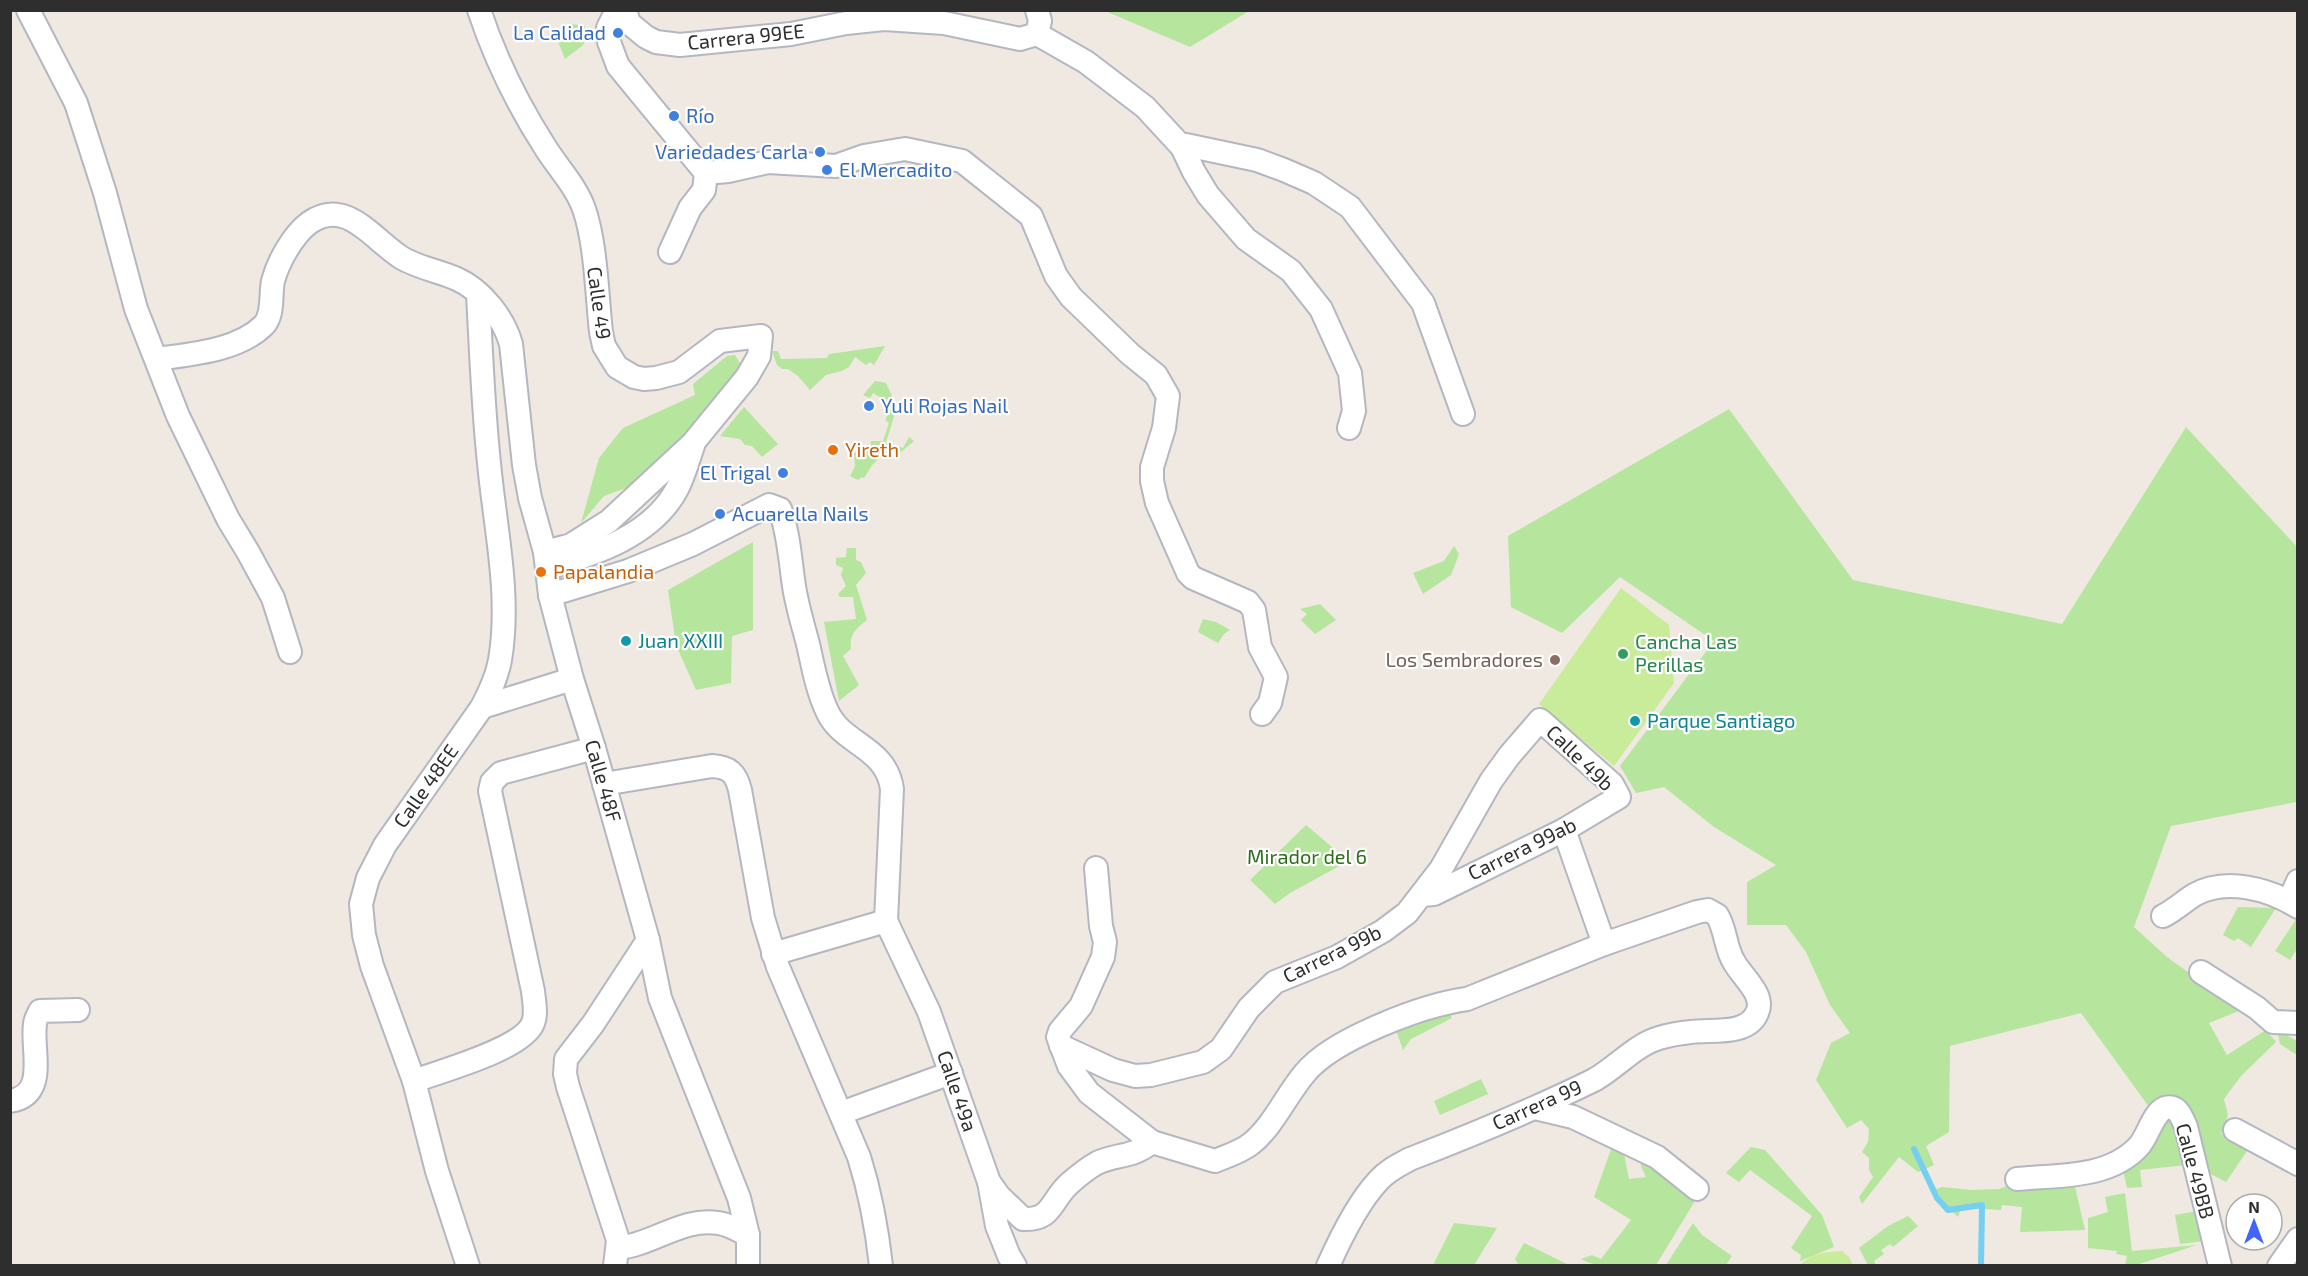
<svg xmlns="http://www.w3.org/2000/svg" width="2308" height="1276" font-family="'Exo 2',sans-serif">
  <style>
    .green { fill: #b6e59e }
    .pitch { fill: #c9ec9a }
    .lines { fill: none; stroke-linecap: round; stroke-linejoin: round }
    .stream { stroke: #75cff0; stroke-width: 6 }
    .minor-casing { stroke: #b4b7c1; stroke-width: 26 }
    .minor { stroke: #fff; stroke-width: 22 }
    .shop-dot { fill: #3f7fe0; stroke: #fff; stroke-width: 2 }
    .food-dot { fill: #e8710a; stroke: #fff; stroke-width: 2 }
    .culture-dot { fill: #0f9aa8; stroke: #fff; stroke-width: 2 }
    .leisure-dot { fill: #2e9e5b; stroke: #fff; stroke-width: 2 }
    .education-dot { fill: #8d6e63; stroke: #fff; stroke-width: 2 }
    .labels { text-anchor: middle; stroke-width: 4.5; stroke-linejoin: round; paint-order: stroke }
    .shop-label { font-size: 20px; fill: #366cbe; stroke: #fff; text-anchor: start }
    .street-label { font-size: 20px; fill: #2e2e2e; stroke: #fff }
    .food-label { font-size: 20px; fill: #c56008; stroke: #fff; text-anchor: start }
    .culture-label { font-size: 20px; fill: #0d838f; stroke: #fff; text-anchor: start }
    .leisure-label { font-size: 20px; fill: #27864d; stroke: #fff; text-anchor: start }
    .education-label { font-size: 20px; fill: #785e54; stroke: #fff; text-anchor: end }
    .park-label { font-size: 20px; fill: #2c6e1b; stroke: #fff }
  </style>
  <rect width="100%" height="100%" fill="#efe9e1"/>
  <g class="green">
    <path d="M 1105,11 L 1249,10 L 1249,11 L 1190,47 Z"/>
    <path d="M 572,24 L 585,26 L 587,37 L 583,45 L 565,59 L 555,34 Z"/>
    <path d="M 885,346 L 874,365 L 870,362 L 866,365 L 855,357 L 849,367 L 842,371 L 826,375 L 810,390 L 798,376 L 788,369 L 782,369 L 777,365 L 772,351 L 778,351 L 781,359 L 827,358 L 829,354 Z"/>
    <path d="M 735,355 L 741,365 L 738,377 L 649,480 L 604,496 L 581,523 L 599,458 L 623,428 L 695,395 L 693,384 L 727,356 Z"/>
    <path d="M 875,381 L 886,383 L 897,407 L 886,442 L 903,448 L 909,437 L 914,441 L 901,452 L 896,447 L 892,447 L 873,464 L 864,478 L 862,477 L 858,480 L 850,476 L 855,466 L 854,453 L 870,450 L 871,441 L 883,441 L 889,423 L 886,421 C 888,405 887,401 873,393 L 870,398 L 863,395 Z"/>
    <path d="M 744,407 L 778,444 L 762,457 L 752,446 L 745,445 L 740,439 L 720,436 Z"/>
    <path d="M 1729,409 L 1853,580 L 2062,624 L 2186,427 L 2297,547 L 2297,802 L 2171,826 L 2134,927 L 2167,957 L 2241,1010 L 2209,1023 L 2227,1055 L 2266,1030 L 2276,1042 L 2241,1076 L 2224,1099 L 2228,1115 L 2221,1134 L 2249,1148 L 2226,1182 L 2205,1171 L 2181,1104 L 2152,1111 L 2081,1013 L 1950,1046 L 1949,1132 L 1926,1146 L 1934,1165 L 1918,1172 L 1899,1157 L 1862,1204 L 1859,1197 L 1873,1177 L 1869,1170 L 1869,1158 L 1862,1152 L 1868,1142 L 1869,1129 L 1861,1120 L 1847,1128 L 1816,1080 L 1831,1043 L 1850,1033 L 1830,1005 L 1806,952 L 1786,925 L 1747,925 L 1747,882 L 1776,865 L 1714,827 L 1664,787 L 1636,793 L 1620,766 L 1714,641 L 1620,577 L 1562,633 L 1511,607 L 1508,536 Z"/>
    <path d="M 753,542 L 753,630 L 732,636 L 731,683 L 696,690 L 676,645 L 668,590 Z"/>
    <path d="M 1454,546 L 1459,554 L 1451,575 L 1423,594 L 1413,573 L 1444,561 Z"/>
    <path d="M 847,548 L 856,548 L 856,560 L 861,562 L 866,573 L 856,585 L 867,620 C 856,628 849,635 851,649 L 843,656 L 859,685 L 839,701 L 824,622 L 856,619 L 853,597 L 840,597 L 838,594 L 846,586 L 841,575 L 843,568 L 836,565 L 836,558 L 846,557 Z"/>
    <path d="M 1320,604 L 1336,620 L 1315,634 L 1301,620 L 1307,614 L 1300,609 Z"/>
    <path d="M 1203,619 L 1216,622 L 1230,630 L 1224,634 L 1218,643 L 1198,632 Z"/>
    <path d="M 1306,825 L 1332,847 L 1343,864 L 1290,893 L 1275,904 L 1250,880 Z"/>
    <path d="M 2238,907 L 2276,908 L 2251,947 L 2238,938 L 2234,941 L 2223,935 Z"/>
    <path d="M 2297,918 L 2297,949 L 2290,960 L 2275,951 Z"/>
    <path d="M 1449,1013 L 1452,1018 L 1411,1039 L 1403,1050 L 1396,1030 Z"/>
    <path d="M 2288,1028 L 2288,1036 L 2297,1041 L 2297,1055 L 2280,1044 L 2278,1033 Z"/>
    <path d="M 1481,1079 L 1488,1094 L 1440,1115 L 1434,1101 Z"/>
    <path d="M 2171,1117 L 2176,1121 L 2186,1165 L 2140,1170 L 2142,1187 L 2127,1188 L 2123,1170 L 2159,1122 Z"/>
    <path d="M 1614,1141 L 1623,1149 L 1629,1179 L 1646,1177 L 1641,1166 L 1640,1155 L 1698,1196 L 1656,1265 C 1632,1265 1602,1271 1581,1259 L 1592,1255 L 1601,1259 L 1631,1220 L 1594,1197 Z"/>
    <path d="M 1751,1147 L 1765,1150 L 1822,1215 L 1834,1247 L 1800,1261 L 1801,1255 L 1791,1248 L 1812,1216 L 1750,1170 L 1739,1182 L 1726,1173 Z"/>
    <path d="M 2073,1178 L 2085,1230 L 2020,1232 L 2022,1207 L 2002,1205 L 2001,1210 L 1983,1209 L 1978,1203 L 1962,1206 L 1958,1217 L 1944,1204 L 1936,1189 L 1942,1187 L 1972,1190 L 1999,1189 L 2012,1184 Z"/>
    <path d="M 2125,1193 L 2132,1251 L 2197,1245 L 2133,1266 L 2125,1265 L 2127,1256 L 2116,1254 L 2117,1251 L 2088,1248 L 2088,1218 L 2108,1212 L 2105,1197 Z"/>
    <path d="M 2198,1211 L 2205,1241 L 2180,1244 L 2175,1215 Z"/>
    <path d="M 1908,1216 L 1918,1226 L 1893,1247 L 1890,1244 L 1881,1250 L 1884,1254 L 1874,1261 L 1876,1265 L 1868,1265 L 1859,1248 L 1888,1226 Z"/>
    <path d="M 1454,1223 L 1497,1228 L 1474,1265 L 1433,1265 Z"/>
    <path d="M 1693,1223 L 1702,1235 L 1732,1256 L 1726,1265 L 1666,1265 Z"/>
    <path d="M 1524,1243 L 1569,1265 L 1518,1264 L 1515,1259 Z"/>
  </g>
  <g class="pitch">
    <path d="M 1621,588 L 1669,625 L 1674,683 L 1614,766 L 1539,704 Z"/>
    <path d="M 1842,1251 L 1849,1257 L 1853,1265 L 1800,1265 C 1811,1253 1825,1252 1842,1251 Z"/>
  </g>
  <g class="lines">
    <path class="stream" d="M 1914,1149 L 1937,1198 L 1948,1210 L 1982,1205 L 1981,1266"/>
    <g class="minor-casing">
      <g id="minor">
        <path d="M 28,10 L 76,103 L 105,193 L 136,309 L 178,416 L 228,519 L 248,552 L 273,598 L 290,652"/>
        <path d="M 479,10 C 495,58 518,105 545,147 C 558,168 576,186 584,209 C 596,243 597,296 601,332 L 604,346 L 617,367 L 634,377 L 644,379 L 656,378 L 679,372 L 720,341 L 761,336 L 759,356 L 747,377 L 693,443 L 609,521 L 571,545 L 545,552"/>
        <path d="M 622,10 L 613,18 L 608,28 L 609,42 L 618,66 L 706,173 L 704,190 L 690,208 L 670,252"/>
        <path d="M 625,10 L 629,23 L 646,37 L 656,42 L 680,45 L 791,34 L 846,23 L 884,19 L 944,23 L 1020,39 L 1037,34"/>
        <path d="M 1037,10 L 1040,21 L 1037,34"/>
        <path d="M 1037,34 L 1086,62 L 1145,107 L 1182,147 L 1194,172 L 1208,195 L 1246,239 L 1291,271 L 1321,309 L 1350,373 L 1354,411 L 1349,428"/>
        <path d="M 1182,147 L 1186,145 L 1257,160 L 1284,170 L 1314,183 L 1350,207 L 1423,303 L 1463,414"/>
        <path d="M 706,173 L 728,171 L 768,162 L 836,166 L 864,156 L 905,149 L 962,161 L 1031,216 L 1056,276 L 1071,297 L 1130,354 L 1156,375 L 1168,396 L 1164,428 L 1152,467 L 1152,481 L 1157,503 L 1188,573 L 1193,578 L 1248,602 L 1254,610 L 1260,647 L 1276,677 L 1270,703 L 1262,714"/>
        <path d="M 157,359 C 191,354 238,351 264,325 C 274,314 270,295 273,281 C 278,262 293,235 309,223 C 346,196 374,241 402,258 C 419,268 439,271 457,279 C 482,290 504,319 511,344 L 524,465 L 530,498 L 545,552 L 550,595 L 572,679 L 594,748 L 648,940 L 660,998 L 739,1198 L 748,1235 L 748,1266"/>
        <path d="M 547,568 C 595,554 652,536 677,489 C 684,476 688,460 693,446"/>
        <path d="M 550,595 L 628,571 L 693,544 L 769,505 L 780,509 C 789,534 790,560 794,586 C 797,606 803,625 808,644 C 813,666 817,690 827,711 C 842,745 886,746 892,789 L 886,921 L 929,1012 L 989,1182 L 997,1226 L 1009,1256 L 1015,1266"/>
        <path d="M 482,707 L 572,679"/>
        <path d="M 604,784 L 712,766 C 729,767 736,773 740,790 L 763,918 L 778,967 L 859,1157 C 870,1192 877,1229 881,1266"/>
        <path d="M 1564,830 L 1604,944"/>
        <path d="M 1096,868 L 1101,926 L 1105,942 L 1103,957 L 1081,1006 L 1060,1031 L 1058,1037 L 1069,1066 L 1089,1093 L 1152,1142"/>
        <path d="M 2289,901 L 2298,881"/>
        <path d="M 2163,916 C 2175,910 2183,902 2194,895 C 2226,877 2269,889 2298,907"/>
        <path d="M 773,954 L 886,921"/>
        <path d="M 2201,972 L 2257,1008 L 2273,1022 L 2298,1023"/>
        <path d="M 1061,1046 L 1113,1070 L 1135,1076 L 1151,1075 L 1203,1062 L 1221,1049 L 1249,1008 L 1275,982 L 1337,957 L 1383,931 L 1407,913 L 1441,869 L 1491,781 L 1509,756 L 1540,720 L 1612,784 L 1619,797 L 1564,830 L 1434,894 L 1422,895"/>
        <path d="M 414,1081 C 441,1071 523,1049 533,1023 C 537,1013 534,1002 533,991 L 490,791 L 492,782 L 501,773 L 594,748"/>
        <path d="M 10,1101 C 49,1095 31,1050 35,1024 C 35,1020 38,1015 40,1011 L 78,1010"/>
        <path d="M 1535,1108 L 1573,1117 L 1657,1157 L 1697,1189"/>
        <path d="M 841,1113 L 951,1073"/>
        <path d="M 2235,1130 L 2298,1164"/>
        <path d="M 2017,1179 C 2058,1175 2109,1179 2139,1146 C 2148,1136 2153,1113 2165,1108 C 2178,1104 2182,1118 2186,1127 L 2220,1266"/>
        <path d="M 989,1182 L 999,1196 L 1023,1219 C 1053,1221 1051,1199 1070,1183 C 1078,1176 1088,1168 1097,1163 C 1118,1153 1130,1159 1152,1142 L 1215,1161 C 1227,1156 1241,1152 1252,1143 C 1273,1126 1287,1094 1305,1073 C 1333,1039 1423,1005 1467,999 L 1604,944 L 1697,912 L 1708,910 L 1717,915 C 1726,929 1725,948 1734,962 C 1742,977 1766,995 1757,1013 C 1747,1036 1711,1029 1691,1032 C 1680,1033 1669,1035 1659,1038 C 1635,1045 1616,1068 1594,1080 C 1535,1109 1472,1135 1410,1159 C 1399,1165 1388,1170 1379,1180 C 1359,1201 1340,1239 1328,1266"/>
        <path d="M 618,1248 C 652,1245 683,1217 718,1223 C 729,1224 739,1231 748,1235"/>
        <path d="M 468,1266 L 437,1171 L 414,1081 L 372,966 L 364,935 L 361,904 L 368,878 L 385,845 L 482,707 C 490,692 497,677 500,660 C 511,595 495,528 489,463 C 483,407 481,350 478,294"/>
        <path d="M 615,1266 L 618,1240 L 568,1087 L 565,1074 L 566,1059 L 593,1024 L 648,940"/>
        <path d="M 2279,1266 L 2298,1239"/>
      </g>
    </g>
    <use href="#minor" class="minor"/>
  </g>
  <g class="shop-dot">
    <circle cx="618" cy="33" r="6"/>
    <circle cx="674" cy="116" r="6"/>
    <circle cx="820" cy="152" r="6"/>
    <circle cx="827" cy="170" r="6"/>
    <circle cx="869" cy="406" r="6"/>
    <circle cx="783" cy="473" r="6"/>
    <circle cx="720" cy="514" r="6"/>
  </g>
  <g class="food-dot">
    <circle cx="833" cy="450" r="6"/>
    <circle cx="541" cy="572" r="6"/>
  </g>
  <g class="culture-dot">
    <circle cx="626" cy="641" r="6"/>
    <circle cx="1635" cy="721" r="6"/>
  </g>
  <circle class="leisure-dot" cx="1623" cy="654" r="6"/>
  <circle class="education-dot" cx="1555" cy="660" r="6"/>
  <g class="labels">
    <g class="shop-label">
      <text x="606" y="40" text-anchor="end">La Calidad</text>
      <text x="686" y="123">Río</text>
      <text x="808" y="159" text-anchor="end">Variedades Carla</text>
      <text x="839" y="177">El Mercadito</text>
      <text x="881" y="413">Yuli Rojas Nail</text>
      <text x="771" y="480" text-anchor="end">El Trigal</text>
      <text x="732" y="521">Acuarella Nails</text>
    </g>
    <g class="street-label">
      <text transform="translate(746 37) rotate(-6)" y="7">Carrera 99EE</text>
      <text transform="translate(599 303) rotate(82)" y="7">Calle 49</text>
      <text transform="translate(1580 758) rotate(44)" y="7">Calle 49b</text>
      <text transform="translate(603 781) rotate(74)" y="7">Calle 48F</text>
      <text transform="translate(426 786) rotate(-55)" y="7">Calle 48EE</text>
      <text transform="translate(1522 849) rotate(-26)" y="7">Carrera 99ab</text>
      <text transform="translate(1332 954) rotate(-26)" y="7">Carrera 99b</text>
      <text transform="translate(957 1091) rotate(71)" y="7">Calle 49a</text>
      <text transform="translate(1537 1105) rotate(-24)" y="7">Carrera 99</text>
      <text transform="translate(2195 1171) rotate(75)" y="7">Calle 49BB</text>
    </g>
    <g class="food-label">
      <text x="845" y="457">Yireth</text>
      <text x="553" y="579">Papalandia</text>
    </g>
    <g class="culture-label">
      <text x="638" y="648">Juan XXIII</text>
      <text x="1647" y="728">Parque Santiago</text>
    </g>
    <g class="leisure-label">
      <text x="1635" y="649">Cancha Las<tspan x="1635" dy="23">Perillas</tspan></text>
    </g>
    <g class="education-label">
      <text x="1543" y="667">Los Sembradores</text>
    </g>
    <g class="park-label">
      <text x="1307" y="864">Mirador del 6</text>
    </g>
  </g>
  <rect width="2308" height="1276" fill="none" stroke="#2e2e2e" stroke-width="24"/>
  <g transform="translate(2254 1222)"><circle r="28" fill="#ffffff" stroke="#ababab" stroke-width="1.5"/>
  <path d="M0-4.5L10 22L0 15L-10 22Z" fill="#4264fb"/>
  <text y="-9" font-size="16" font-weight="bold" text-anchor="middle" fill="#2e2e2e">N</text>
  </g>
</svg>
